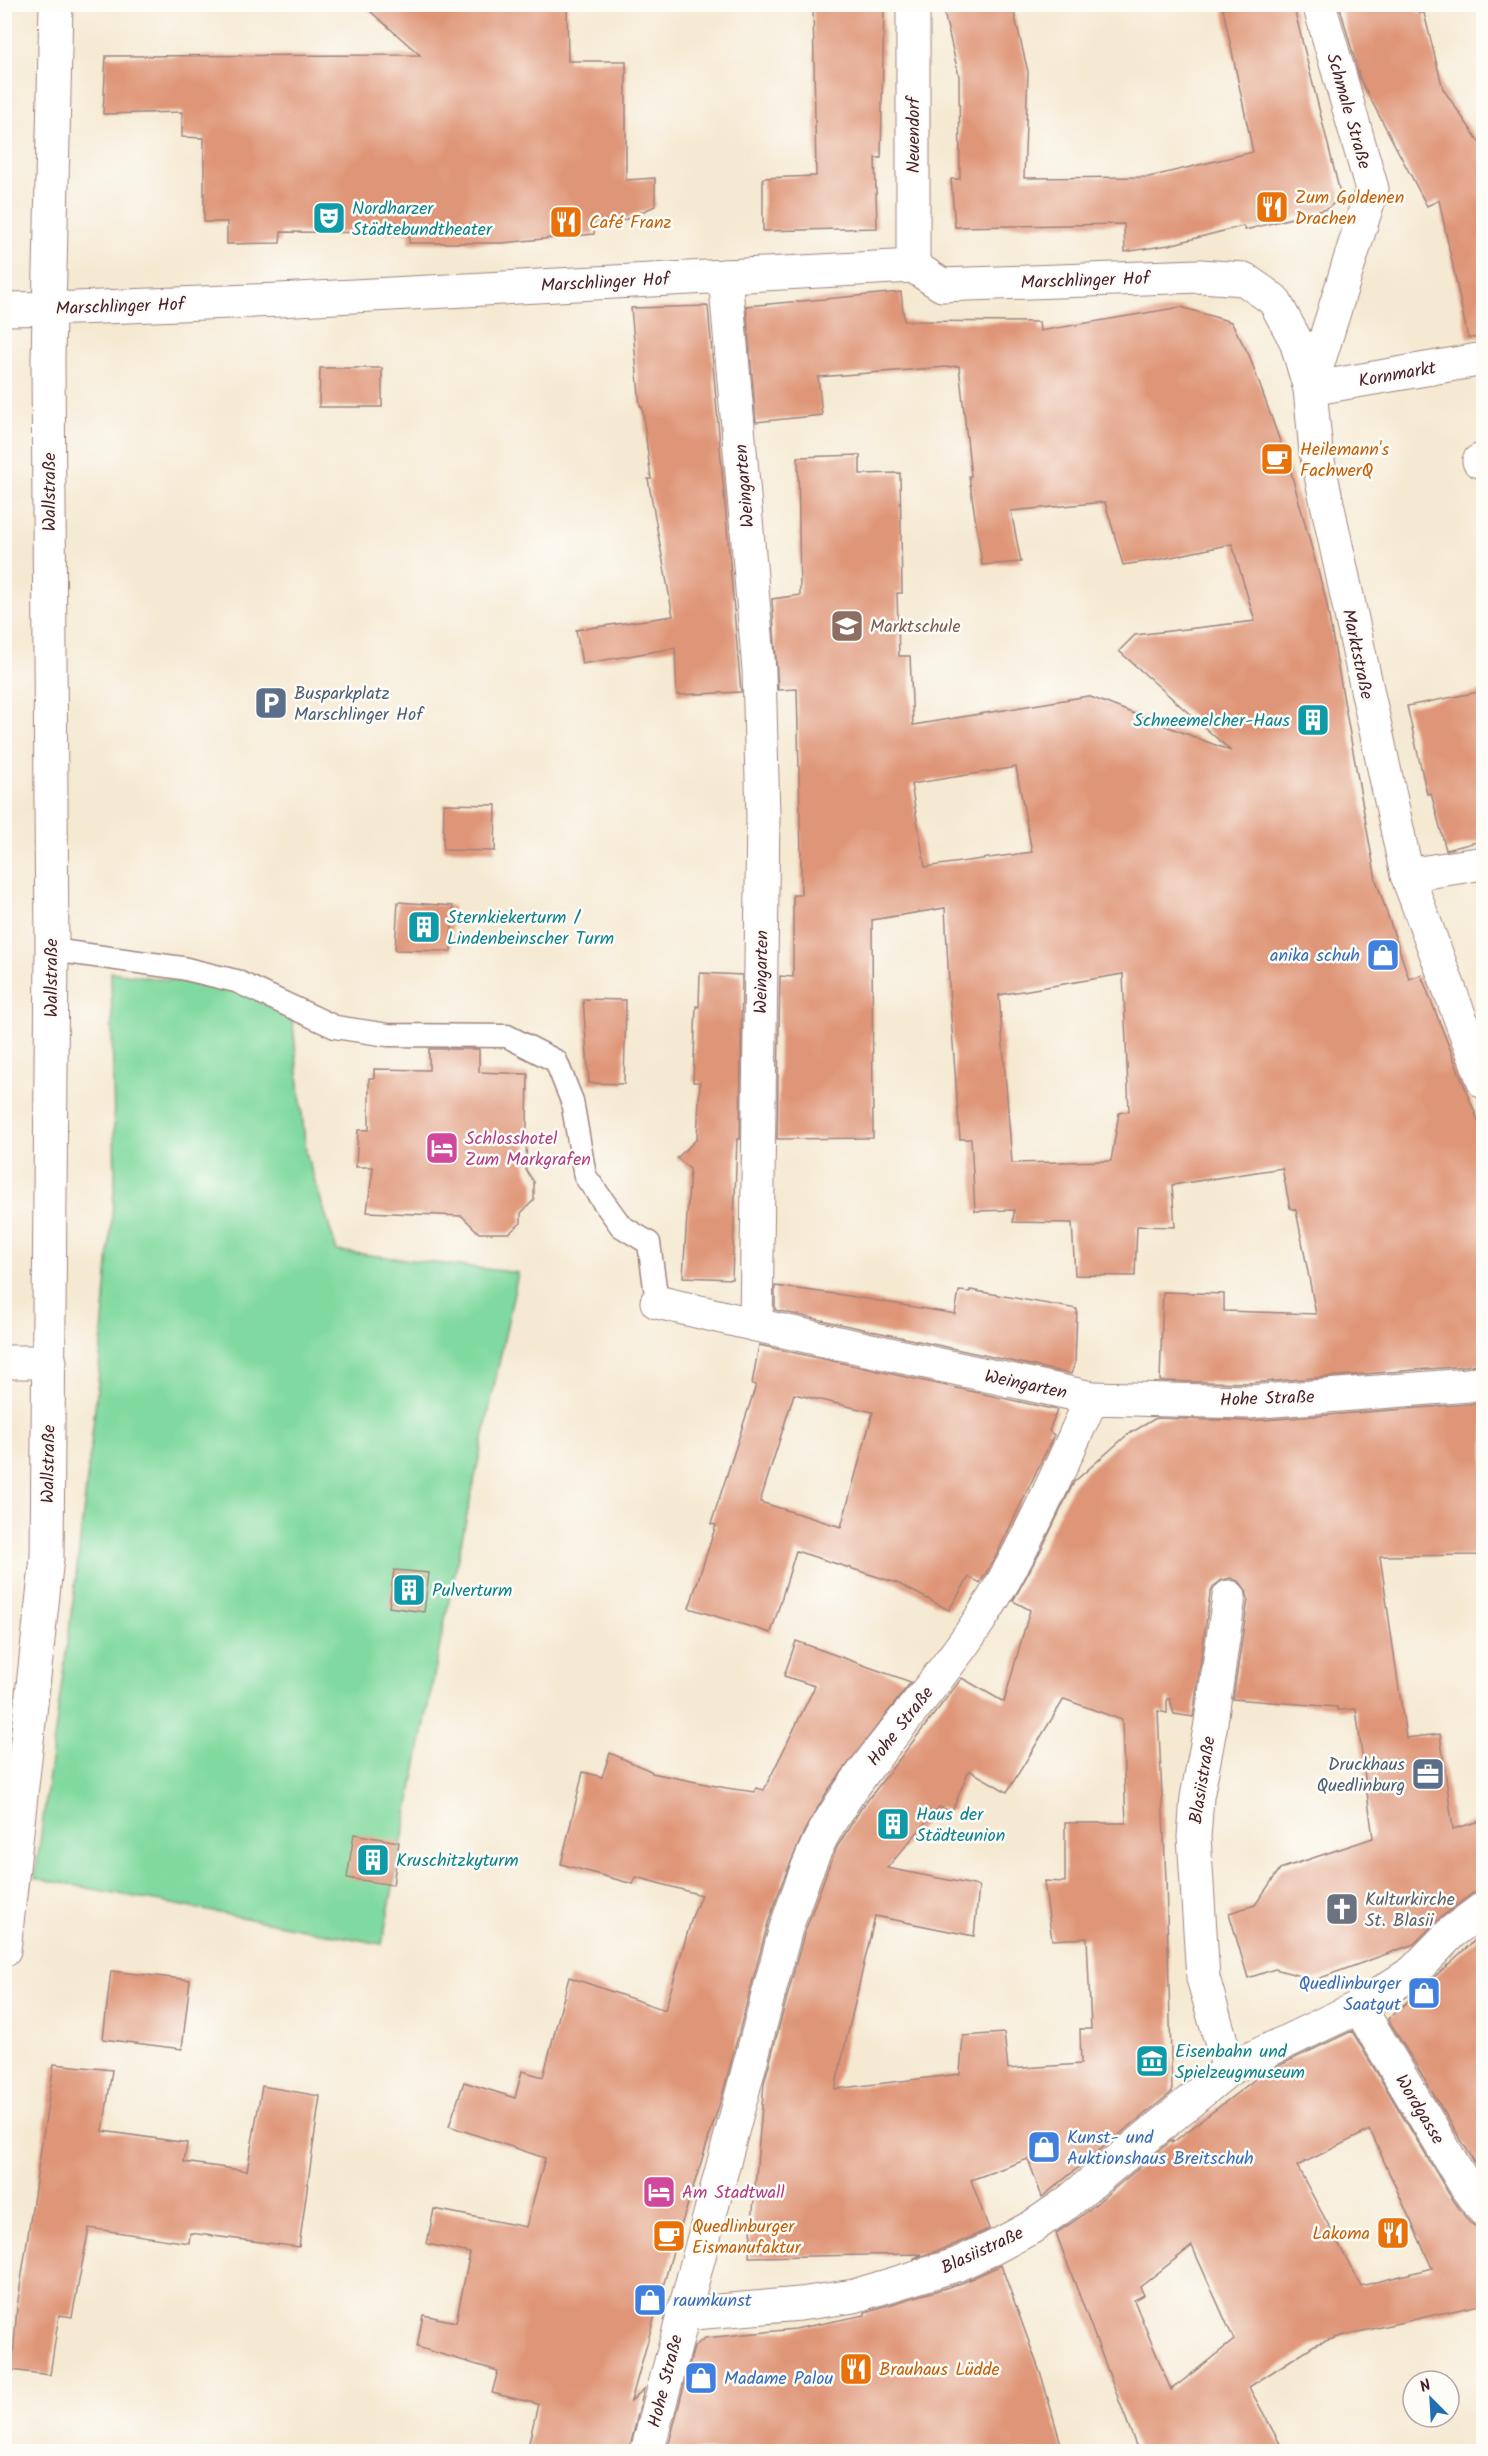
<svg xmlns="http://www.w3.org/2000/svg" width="1488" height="2456" font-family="Kalam,sans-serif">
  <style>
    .green { fill: #80d99e; stroke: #657c64; stroke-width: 1.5 }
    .building { fill: #df9577; fill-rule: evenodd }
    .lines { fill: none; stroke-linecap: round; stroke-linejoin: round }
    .lane-casing { stroke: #a0847e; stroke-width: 25 }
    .street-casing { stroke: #a0847e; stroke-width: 35 }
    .lane { stroke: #fff; stroke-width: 22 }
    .street { stroke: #fff; stroke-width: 33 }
    .labels { text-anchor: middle; stroke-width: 5; stroke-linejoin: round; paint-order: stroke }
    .street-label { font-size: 18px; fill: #4a1f2b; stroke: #fdfcf7 }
    .food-label { font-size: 18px; fill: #c56008; stroke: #fdfcf7; text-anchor: start }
    .culture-label { font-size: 18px; fill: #0d838f; stroke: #fdfcf7; text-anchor: start }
    .education-label { font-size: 18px; fill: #785e54; stroke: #fdfcf7; text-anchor: start }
    .service-label { font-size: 18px; fill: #4e5e75; stroke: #fdfcf7; text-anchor: start }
    .shop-label { font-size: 18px; fill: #366cbe; stroke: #fdfcf7; text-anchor: start }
    .hotel-label { font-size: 18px; fill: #b23c85; stroke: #fdfcf7; text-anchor: start }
    .worship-label { font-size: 18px; fill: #5b616d; stroke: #fdfcf7; text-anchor: start }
  </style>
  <rect width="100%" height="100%" fill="#fdfcf7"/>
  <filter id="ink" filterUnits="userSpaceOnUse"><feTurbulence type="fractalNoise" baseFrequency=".0167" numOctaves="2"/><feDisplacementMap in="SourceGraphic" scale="12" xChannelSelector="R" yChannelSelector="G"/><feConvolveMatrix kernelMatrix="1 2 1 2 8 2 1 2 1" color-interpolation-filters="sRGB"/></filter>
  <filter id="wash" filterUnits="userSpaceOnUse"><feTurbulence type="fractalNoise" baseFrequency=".008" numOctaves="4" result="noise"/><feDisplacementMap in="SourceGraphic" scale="24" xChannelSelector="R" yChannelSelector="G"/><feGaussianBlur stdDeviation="1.35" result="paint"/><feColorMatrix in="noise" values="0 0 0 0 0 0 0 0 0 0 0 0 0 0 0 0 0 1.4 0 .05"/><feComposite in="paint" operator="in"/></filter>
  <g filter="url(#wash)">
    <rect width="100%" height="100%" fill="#f5e9d2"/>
    <path class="green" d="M 111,972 L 239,990 L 292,1015 L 306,1153 L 337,1251 L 518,1273 L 444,1624 L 382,1944 L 35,1878 L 74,1594 L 98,1382 L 115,1180 Z"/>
    <g id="blocks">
      <g class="building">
        <path d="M 362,4 L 567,4 L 568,61 L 626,61 L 626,180 L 655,178 L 655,206 L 622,221 L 595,221 L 594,234 L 502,243 L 409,243 L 409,233 L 281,232 L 280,243 L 227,244 L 227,222 L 204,222 L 204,138 L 182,137 L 182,112 L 103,114 L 106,56 L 420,55 Z"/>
        <path d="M 867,4 L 884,4 L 881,158 L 875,158 L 877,228 L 763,231 L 763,178 L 816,176 L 813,5 Z"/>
        <path d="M 942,4 L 1012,4 L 1028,72 L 1024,178 L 1149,177 L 1253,152 L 1222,4 L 1293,4 L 1341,197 L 1327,209 L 1245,230 L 1243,226 L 1169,245 L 1125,252 L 1124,224 L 955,227 L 951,179 L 960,179 L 959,76 Z"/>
        <path d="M 1339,4 L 1417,4 L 1419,13 L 1424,13 L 1443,89 L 1484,149 L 1484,337 L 1468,338 L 1439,200 L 1427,206 L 1360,79 Z"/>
        <path d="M 901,292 L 904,321 L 1039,322 L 1040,331 L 1181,307 L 1231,322 L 1249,355 L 1290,469 L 1326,600 L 1376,880 L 1409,979 L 1421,975 L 1484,1136 L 1484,1363 L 1466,1366 L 1249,1383 L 1160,1381 L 1163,1292 L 1224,1294 L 1224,1311 L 1316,1314 L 1296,1210 L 1290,1208 L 1282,1168 L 1172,1185 L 1175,1227 L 1137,1226 L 1135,1276 L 1075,1275 L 1072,1223 L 1013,1222 L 1014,1210 L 975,1211 L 971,1139 L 960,1139 L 950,1003 L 945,908 L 872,920 L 873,1138 L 777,1139 L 780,976 L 793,977 L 793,895 L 801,895 L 801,854 L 797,689 L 778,690 L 772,599 L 800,595 L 798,457 L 860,455 L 860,474 L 900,473 L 902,593 L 897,593 L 899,656 L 910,656 L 913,725 L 1088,696 L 1231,751 L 1119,651 L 1135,635 L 1255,621 L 1232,544 L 1157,560 L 1123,565 L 1105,502 L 1011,511 L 1021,562 L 982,565 L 969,476 L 971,476 L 959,366 L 818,377 L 822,415 L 756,422 L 746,306 ZM 1016,767 L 1032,852 L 925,867 L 911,784 ZM 1123,974 L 1129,1111 L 1119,1113 L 1111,1161 L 1012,1163 L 999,995 Z"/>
        <path d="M 708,306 L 741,692 L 677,695 L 675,648 L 582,664 L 576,630 L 673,616 L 648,479 L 651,479 L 642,406 L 640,406 L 631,308 Z"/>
        <path d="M 320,368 L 382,368 L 382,407 L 319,407 Z"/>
        <path d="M 1484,691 L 1484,840 L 1446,850 L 1431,793 L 1427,794 L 1407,706 Z"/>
        <path d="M 444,804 L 496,805 L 495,851 L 443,850 Z"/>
        <path d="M 398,902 L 453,906 L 451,951 L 395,950 Z"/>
        <path d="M 700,973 L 742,975 L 740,1139 L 737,1139 L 732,1279 L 683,1277 L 690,1169 L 677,1158 L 697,1139 L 700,1082 L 693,1082 L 696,1006 L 699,1007 Z"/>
        <path d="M 583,999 L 626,1000 L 624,1084 L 589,1083 Z"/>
        <path d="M 429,1049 L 479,1049 L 479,1072 L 528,1074 L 526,1170 L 534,1182 L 534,1200 L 521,1213 L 521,1223 L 509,1233 L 479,1233 L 462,1216 L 367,1212 L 373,1167 L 356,1167 L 358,1130 L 369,1130 L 369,1078 L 374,1078 L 374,1069 L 429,1070 Z"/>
        <path d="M 775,1286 L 843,1295 L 955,1314 L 959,1291 L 970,1292 L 970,1290 L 1077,1309 L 1075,1363 L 1071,1374 L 775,1310 Z"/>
        <path d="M 759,1345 L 1057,1410 L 1049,1431 L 1054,1435 L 995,1558 L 980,1583 L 969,1577 L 949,1610 L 897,1583 L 796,1551 L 771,1633 L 689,1608 L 716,1525 L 711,1524 L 756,1385 L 752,1384 ZM 794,1394 L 873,1412 L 841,1527 L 760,1502 Z"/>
        <path d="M 1484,1401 L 1484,1555 L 1380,1556 L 1406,1738 L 1440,1734 L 1453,1829 L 1484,1820 L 1484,1890 L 1473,1893 L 1441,1917 L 1414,1944 L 1315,1980 L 1275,1969 L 1248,1978 L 1229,1913 L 1255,1905 L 1280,1869 L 1373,1838 L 1356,1709 L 1337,1710 L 1337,1707 L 1233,1699 L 1248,1599 L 1246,1590 L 1240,1582 L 1231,1578 L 1222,1580 L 1214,1586 L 1210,1594 L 1193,1717 L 1174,1714 L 1170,1699 L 1167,1699 L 1167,1713 L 1158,1711 L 1166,1879 L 1172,2092 L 1042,2197 L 1028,2159 L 971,2180 L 989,2229 L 949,2247 L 913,2259 L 922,2254 L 749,2257 L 764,2083 L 804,1934 L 827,1871 L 837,1847 L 860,1810 L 962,1678 L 1004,1702 L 1030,1610 L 1013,1601 L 1042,1548 L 1074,1482 L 1127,1435 L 1156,1418 L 1250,1421 L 1470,1404 ZM 1064,1699 L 1122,1720 L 1126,1823 L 1065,1823 L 1065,1882 L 1044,1881 L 1052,1940 L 1087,1938 L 1091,2029 L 1080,2029 L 1081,2064 L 1008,2069 L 1004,2033 L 963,2036 L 960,2074 L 835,2089 L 875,1916 L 974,1936 L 979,1886 L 887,1868 L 939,1807 L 952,1811 L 969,1770 L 1007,1792 Z"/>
        <path d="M 394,1570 L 429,1573 L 424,1612 L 389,1607 Z"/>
        <path d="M 796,1641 L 911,1682 L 828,1790 L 804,1831 L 782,1883 L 768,1923 L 722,2096 L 673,2251 L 631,2401 L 644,2389 L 629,2451 L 527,2451 L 538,2404 L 492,2393 L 498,2371 L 417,2347 L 423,2315 L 456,2322 L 470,2253 L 427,2244 L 434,2209 L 526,2227 L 545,2158 L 449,2126 L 464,2082 L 515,2098 L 522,2071 L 543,2077 L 569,1977 L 665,2010 L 692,1917 L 701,1895 L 636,1877 L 633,1884 L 561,1864 L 583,1772 L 602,1777 L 610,1753 L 651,1771 L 652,1773 L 726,1788 L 755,1792 L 756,1788 L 764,1790 L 815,1686 L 784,1676 Z"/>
        <path d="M 354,1834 L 399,1842 L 393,1885 L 347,1878 Z"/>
        <path d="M 1484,1932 L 1484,2178 L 1388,2019 Z"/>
        <path d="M 111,1971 L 190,1980 L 182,2049 L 103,2039 Z"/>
        <path d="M 1352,2031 L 1449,2194 L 1469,2222 L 1476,2227 L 1484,2228 L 1484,2304 L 1345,2335 L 1316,2344 L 1249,2387 L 1284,2451 L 1138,2451 L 1056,2233 L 1079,2218 L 1172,2140 L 1172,2143 L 1254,2080 L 1253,2078 ZM 1370,2130 L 1432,2268 L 1361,2286 L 1297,2166 ZM 1192,2246 L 1234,2340 L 1171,2390 L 1134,2300 L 1144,2295 L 1140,2287 Z"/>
        <path d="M 54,2064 L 112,2070 L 103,2131 L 187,2143 L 184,2162 L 247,2171 L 262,2086 L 320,2096 L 299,2247 L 190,2233 L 189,2243 L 89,2228 L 72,2317 L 59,2315 L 50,2375 L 12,2370 L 17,2307 Z"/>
        <path d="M 1001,2265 L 1042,2378 L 1063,2451 L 667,2451 L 694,2347 L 705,2338 L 795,2329 L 865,2315 L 865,2312 L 962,2283 Z"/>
      </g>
    </g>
  </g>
  <g filter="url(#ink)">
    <use href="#blocks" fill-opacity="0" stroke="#a0847e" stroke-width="1.5"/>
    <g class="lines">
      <g class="lane-casing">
        <path id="lane" d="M 52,950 L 182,968 L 236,981 L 335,1027 L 388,1035 L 507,1036 L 556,1061 L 572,1101 L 585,1176 L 621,1226 L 649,1243 L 657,1302"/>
      </g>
      <g class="street-casing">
        <g id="street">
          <path d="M 913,4 L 913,266"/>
          <path d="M 1319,4 L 1372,189 L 1310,389 L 1484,359"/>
          <path d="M 725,276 L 759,670 L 763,816 L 756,1325 L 1092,1398"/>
          <path d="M 4,309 L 76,308 L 279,300 L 913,266 L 942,285 L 1200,276 L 1244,279 L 1274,300 L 1296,341 L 1310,389 L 1316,452 L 1407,875 L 1484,1082"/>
          <path d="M 1479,461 L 1484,460"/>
          <path d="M 1407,875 L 1484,863"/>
          <path d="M 657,1302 L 756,1325"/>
          <path d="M 4,1362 L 50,1362"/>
          <path d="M 1229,1597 L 1210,1729 L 1197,1797 L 1194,1837 L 1203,1978 L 1229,2069"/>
          <path d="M 4,1950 L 47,1558 L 52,950 L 48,359 L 56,4"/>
          <path d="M 1359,2007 L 1464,2183 L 1484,2210"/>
          <path d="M 682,2314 L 800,2304 L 854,2296 L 956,2265 L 995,2247 L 1032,2227 L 1067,2203 L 1229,2069 L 1359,2007 L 1413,1972 L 1452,1932 L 1484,1908"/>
          <path d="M 647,2452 L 786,1928 C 798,1894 809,1858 827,1827 C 870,1753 932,1693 979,1621 C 1025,1551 1057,1474 1092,1398 L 1249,1402 L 1469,1385 L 1484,1381"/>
        </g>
      </g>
      <use href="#lane" class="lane"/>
      <use href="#street" class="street"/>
    </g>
  </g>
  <defs>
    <g id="restaurant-square" transform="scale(1.725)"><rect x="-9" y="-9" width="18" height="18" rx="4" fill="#e8710a" stroke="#fdfcf7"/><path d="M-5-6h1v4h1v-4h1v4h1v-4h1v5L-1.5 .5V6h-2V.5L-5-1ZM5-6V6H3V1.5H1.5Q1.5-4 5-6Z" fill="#fff"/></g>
    <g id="theatre-square" transform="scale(1.725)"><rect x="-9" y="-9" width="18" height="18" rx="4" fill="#0f9aa8" stroke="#fdfcf7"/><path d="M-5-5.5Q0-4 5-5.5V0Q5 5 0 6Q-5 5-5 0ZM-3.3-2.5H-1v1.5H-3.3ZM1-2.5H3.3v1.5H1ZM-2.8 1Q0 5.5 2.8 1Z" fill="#fff"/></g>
    <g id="cafe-square" transform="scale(1.725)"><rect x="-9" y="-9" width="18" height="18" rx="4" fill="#e8710a" stroke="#fdfcf7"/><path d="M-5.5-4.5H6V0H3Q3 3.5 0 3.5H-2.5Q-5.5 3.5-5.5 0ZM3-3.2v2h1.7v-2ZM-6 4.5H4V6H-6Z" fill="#fff"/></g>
    <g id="school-square" transform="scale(1.725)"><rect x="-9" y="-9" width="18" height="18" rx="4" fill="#8d6e63" stroke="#fdfcf7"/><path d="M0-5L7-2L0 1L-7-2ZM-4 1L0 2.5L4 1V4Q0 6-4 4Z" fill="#fff"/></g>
    <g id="parking-square" transform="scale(1.725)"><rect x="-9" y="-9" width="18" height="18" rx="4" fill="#5c6f8a" stroke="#fdfcf7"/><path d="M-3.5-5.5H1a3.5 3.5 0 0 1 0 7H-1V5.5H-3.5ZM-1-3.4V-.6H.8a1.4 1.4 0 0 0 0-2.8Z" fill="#fff"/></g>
    <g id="building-square" transform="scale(1.725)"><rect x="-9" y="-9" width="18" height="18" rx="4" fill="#0f9aa8" stroke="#fdfcf7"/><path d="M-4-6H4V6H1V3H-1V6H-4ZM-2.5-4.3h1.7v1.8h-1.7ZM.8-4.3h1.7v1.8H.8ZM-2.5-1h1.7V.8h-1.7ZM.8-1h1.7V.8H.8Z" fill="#fff"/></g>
    <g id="shop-square" transform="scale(1.725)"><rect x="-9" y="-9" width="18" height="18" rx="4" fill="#3f7fe0" stroke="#fdfcf7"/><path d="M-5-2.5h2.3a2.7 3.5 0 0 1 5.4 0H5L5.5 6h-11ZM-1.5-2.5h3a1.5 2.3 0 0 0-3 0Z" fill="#fff"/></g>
    <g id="hotel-square" transform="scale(1.725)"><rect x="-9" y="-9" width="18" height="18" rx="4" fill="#d1479c" stroke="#fdfcf7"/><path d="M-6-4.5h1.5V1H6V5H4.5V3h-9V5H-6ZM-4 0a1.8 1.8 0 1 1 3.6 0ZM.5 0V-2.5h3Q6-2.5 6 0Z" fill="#fff"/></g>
    <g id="office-square" transform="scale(1.725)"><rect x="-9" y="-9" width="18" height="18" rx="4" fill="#5c6f8a" stroke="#fdfcf7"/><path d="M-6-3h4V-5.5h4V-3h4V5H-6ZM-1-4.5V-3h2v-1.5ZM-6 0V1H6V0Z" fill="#fff"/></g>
    <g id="church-square" transform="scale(1.725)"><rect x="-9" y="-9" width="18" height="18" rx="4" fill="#6b7280" stroke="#fdfcf7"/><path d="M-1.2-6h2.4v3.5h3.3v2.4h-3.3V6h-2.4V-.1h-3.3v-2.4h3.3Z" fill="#fff"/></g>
    <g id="museum-square" transform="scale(1.725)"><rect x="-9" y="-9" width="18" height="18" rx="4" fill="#0f9aa8" stroke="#fdfcf7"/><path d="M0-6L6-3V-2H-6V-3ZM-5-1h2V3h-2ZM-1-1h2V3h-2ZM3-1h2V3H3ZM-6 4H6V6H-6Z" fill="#fff"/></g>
  </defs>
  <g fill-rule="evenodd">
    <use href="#restaurant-square" x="1272" y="207"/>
    <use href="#theatre-square" x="329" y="218"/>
    <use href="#restaurant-square" x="566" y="222"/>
    <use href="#cafe-square" x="1277" y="459"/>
    <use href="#school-square" x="847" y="626"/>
    <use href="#parking-square" x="271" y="703"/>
    <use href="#building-square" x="1313" y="720"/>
    <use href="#building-square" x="424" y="927"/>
    <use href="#shop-square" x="1383" y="955"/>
    <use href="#hotel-square" x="442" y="1148"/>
    <use href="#building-square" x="409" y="1590"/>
    <use href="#office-square" x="1428" y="1774"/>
    <use href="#building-square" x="893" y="1824"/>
    <use href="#building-square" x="373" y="1860"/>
    <use href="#church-square" x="1342" y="1909"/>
    <use href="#shop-square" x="1424" y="1993"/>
    <use href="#museum-square" x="1152" y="2061"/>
    <use href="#shop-square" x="1044" y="2147"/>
    <use href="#hotel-square" x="659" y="2192"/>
    <use href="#restaurant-square" x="1393" y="2233"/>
    <use href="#cafe-square" x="669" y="2236"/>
    <use href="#shop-square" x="650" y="2300"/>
    <use href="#restaurant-square" x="856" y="2369"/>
    <use href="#shop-square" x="701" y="2378"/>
  </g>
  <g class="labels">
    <g class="street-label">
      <text transform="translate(1349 111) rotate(74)" y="6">Schmale Straße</text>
      <text transform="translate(913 135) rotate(-90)" y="6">Neuendorf</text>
      <text transform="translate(1085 280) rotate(-2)" y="6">Marschlinger Hof</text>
      <text transform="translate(605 282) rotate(-3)" y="6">Marschlinger Hof</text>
      <text transform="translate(120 306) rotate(-2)" y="6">Marschlinger Hof</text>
      <text transform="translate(1397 374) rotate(-10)" y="6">Kornmarkt</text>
      <text transform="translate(744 486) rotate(-95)" y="6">Weingarten</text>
      <text transform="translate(49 492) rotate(-90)" y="6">Wallstraße</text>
      <text transform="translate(1358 654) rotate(78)" y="6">Marktstraße</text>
      <text transform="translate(761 972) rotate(-89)" y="6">Weingarten</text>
      <text transform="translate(51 978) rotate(-90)" y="6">Wallstraße</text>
      <text transform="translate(1026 1384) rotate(12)" y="6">Weingarten</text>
      <text transform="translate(1267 1398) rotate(-2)" y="6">Hohe Straße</text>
      <text transform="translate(48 1464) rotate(-89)" y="6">Wallstraße</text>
      <text transform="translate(900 1726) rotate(-52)" y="6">Hohe Straße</text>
      <text transform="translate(1202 1780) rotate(-81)" y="6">Blasiistraße</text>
      <text transform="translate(1420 2109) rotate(59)" y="6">Wordgasse</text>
      <text transform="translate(982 2250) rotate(-25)" y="6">Blasiistraße</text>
      <text transform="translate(665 2381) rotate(-76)" y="6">Hohe Straße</text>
    </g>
    <g class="food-label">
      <text x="1295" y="203">Zum Goldenen<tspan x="1295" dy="21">Drachen</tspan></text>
      <text x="589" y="228">Café Franz</text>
      <text x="1300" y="455">Heilemann's<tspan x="1300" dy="21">FachwerQ</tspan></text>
      <text x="692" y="2232">Quedlinburger<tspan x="692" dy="21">Eismanufaktur</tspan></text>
      <text x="1370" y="2239" text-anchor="end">Lakoma</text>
      <text x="879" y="2375">Brauhaus Lüdde</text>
    </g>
    <g class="culture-label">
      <text x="352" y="214">Nordharzer<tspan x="352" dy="21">Städtebundtheater</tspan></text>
      <text x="1290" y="726" text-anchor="end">Schneemelcher-Haus</text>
      <text x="447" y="923">Sternkiekerturm /<tspan x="447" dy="21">Lindenbeinscher Turm</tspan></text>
      <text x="432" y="1596">Pulverturm</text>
      <text x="916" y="1820">Haus der<tspan x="916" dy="21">Städteunion</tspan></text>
      <text x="396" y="1866">Kruschitzkyturm</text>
      <text x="1175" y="2057">Eisenbahn und<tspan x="1175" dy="21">Spielzeugmuseum</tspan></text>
    </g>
    <g class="education-label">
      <text x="870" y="632">Marktschule</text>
    </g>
    <g class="service-label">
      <text x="294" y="699">Busparkplatz<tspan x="294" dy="21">Marschlinger Hof</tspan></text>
      <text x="1405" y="1770" text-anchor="end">Druckhaus<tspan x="1405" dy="21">Quedlinburg</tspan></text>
    </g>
    <g class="shop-label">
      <text x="1360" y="961" text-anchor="end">anika schuh</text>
      <text x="1401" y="1989" text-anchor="end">Quedlinburger<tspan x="1401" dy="21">Saatgut</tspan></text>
      <text x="1067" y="2143">Kunst- und<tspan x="1067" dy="21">Auktionshaus Breitschuh</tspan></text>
      <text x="673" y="2306">raumkunst</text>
      <text x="724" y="2384">Madame Palou</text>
    </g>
    <g class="hotel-label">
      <text x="465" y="1144">Schlosshotel<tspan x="465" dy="21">Zum Markgrafen</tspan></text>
      <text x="682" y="2198">Am Stadtwall</text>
    </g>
    <g class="worship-label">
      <text x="1365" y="1905">Kulturkirche<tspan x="1365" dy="21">St. Blasii</tspan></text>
    </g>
  </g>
  <rect width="1488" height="2456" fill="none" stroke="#fdfcf7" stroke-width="24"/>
  <g transform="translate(1431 2399) rotate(336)"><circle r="28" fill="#fdfcf7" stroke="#b5a4a5" stroke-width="1.5"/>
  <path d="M0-4.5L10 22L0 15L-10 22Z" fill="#1f6fb2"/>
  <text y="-9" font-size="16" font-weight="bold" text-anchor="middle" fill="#4a1f2b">N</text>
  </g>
</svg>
